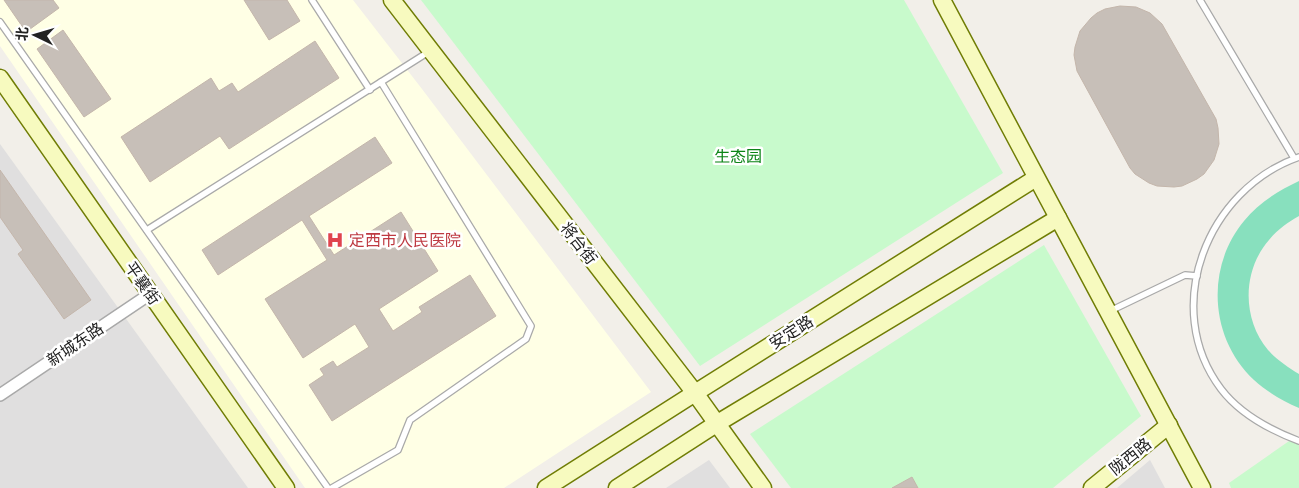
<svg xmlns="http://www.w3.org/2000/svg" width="1299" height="488" font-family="'Roboto Condensed','Noto Sans SC',sans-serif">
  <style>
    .residential { fill: #e0dfdf }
    .education { fill: #ffffe5 }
    .park { fill: #c8facc }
    .pitch { fill: #88e0be }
    .building { fill: #c7bfb8; stroke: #c4b6ab }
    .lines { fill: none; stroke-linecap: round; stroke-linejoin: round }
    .lane-casing { stroke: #a9a9a9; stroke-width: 8 }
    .street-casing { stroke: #a9a9a9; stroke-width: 14 }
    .secondary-casing { stroke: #707d05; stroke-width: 19 }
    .lane { stroke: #fff; stroke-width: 5.5 }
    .street { stroke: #fff; stroke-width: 11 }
    .secondary { stroke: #f7fabf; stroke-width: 16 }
    .labels { text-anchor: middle; stroke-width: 5; stroke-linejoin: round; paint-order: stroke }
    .park-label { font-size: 16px; fill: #0c8416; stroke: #fff }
    .health-label { font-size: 16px; fill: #be3a42; stroke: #fff; text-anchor: start }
    .street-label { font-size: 16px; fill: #222; stroke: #fff }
  </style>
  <rect width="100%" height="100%" fill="#f2efe9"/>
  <g class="residential">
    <path d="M 0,144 L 248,488 L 0,488 Z"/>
    <path d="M 709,460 L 730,488 L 666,488 Z"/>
    <path d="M 1150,460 L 1165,488 L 1117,488 Z"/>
  </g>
  <path class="education" d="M 0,0 L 353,0 L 422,89 L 651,392 L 504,488 L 305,488 L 0,46 Z"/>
  <g class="park">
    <path d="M 421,0 L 904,0 L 1003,173 L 700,366 Z"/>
    <path d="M 1044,245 L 1141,416 L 1053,488 L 791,488 L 750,434 Z"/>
    <path d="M 1292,439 L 1299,442 L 1299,488 L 1231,488 L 1229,483 Z"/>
  </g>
  <path class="pitch" d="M 1299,181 L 1299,216 C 1288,222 1277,230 1269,240 C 1242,271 1242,319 1268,350 C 1277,360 1288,367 1299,374 L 1299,408 C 1283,401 1267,392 1254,380 C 1210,339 1205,268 1244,221 C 1258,203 1278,191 1299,181 Z"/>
  <g class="building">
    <path d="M 4,0 L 53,0 L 59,8 L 26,32 Z"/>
    <path d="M 244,0 L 287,0 L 300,21 L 269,40 Z"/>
    <path d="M 1120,6 L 1136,7 L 1150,13 L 1162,24 L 1216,119 L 1218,128 L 1219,144 L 1214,160 L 1204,174 L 1197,179 L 1182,186 L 1174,187 L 1157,186 L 1149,183 L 1135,174 L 1130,168 L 1077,71 L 1074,55 L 1075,47 L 1080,31 L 1091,18 L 1097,13 L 1105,9 Z"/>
    <path d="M 63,30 L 111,99 L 84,117 L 37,49 Z"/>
    <path d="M 315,41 L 339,78 L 229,149 L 220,136 L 150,182 L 121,137 L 211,78 L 219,91 L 232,83 L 238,92 Z"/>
    <path d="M 375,137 L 392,163 L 309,216 L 334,255 L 401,212 L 438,271 L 379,309 L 393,331 L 422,312 L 419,307 L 470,275 L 496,316 L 332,421 L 309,385 L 324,375 L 320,369 L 333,361 L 337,367 L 369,347 L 355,324 L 303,358 L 265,299 L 327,260 L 302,220 L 218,275 L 202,250 Z"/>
    <path d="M 0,170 L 91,300 L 64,319 L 18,254 L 23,250 L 0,217 Z"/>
    <path d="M 912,477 L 918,488 L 892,488 Z"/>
  </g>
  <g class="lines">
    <g class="lane-casing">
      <g id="lane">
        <path d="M 312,0 L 370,90"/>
        <path d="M 1200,0 L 1294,158"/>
        <path d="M 0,22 L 328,488"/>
        <path d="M 1299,157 C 1207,189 1160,308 1221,389 C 1240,414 1270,430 1299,441"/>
        <path d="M 147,230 L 430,51"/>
        <path d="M 1110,311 L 1185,275 L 1197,276"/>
        <path d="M 332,488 L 398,450 L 410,420 L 526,339 L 531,326 L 381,82"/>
      </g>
    </g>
    <g class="street-casing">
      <path id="street" d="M 0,395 L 150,294"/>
    </g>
    <g class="secondary-casing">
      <g id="secondary">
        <path d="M 392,0 L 695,393 L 763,488"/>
        <path d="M 942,0 L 1202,488"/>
        <path d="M 0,78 L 286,488"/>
        <path d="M 546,488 L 695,393 L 1036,178"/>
        <path d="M 617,488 L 716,424 L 1058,218"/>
        <path d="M 1092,488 L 1169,425"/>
      </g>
    </g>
    <use href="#lane" class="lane"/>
    <use href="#street" class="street"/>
    <use href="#secondary" class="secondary"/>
  </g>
  <defs>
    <g id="hospital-bare" transform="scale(1.35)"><path d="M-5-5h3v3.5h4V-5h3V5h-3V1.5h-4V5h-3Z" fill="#e0444e" stroke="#fff" stroke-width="2.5" paint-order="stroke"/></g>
  </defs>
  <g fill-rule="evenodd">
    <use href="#hospital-bare" x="335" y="240"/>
  </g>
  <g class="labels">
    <g class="park-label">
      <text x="738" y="162">生态园</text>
    </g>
    <g class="health-label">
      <text x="349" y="246">定西市人民医院</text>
    </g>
    <g class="street-label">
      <text transform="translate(579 243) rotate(52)" y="6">将台街</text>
      <text transform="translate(143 283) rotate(55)" y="6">平襄街</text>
      <text transform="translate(791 332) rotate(-32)" y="6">安定路</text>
      <text transform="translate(75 344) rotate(-34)" y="6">新城东路</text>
      <text transform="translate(1130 456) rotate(-39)" y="6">陇西路</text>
    </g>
  </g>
  <g transform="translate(35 35) rotate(275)" stroke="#ffffff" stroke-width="4" paint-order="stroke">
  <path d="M0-4L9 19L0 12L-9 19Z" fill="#222222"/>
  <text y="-8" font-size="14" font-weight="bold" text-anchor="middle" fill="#222222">北</text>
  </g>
</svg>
